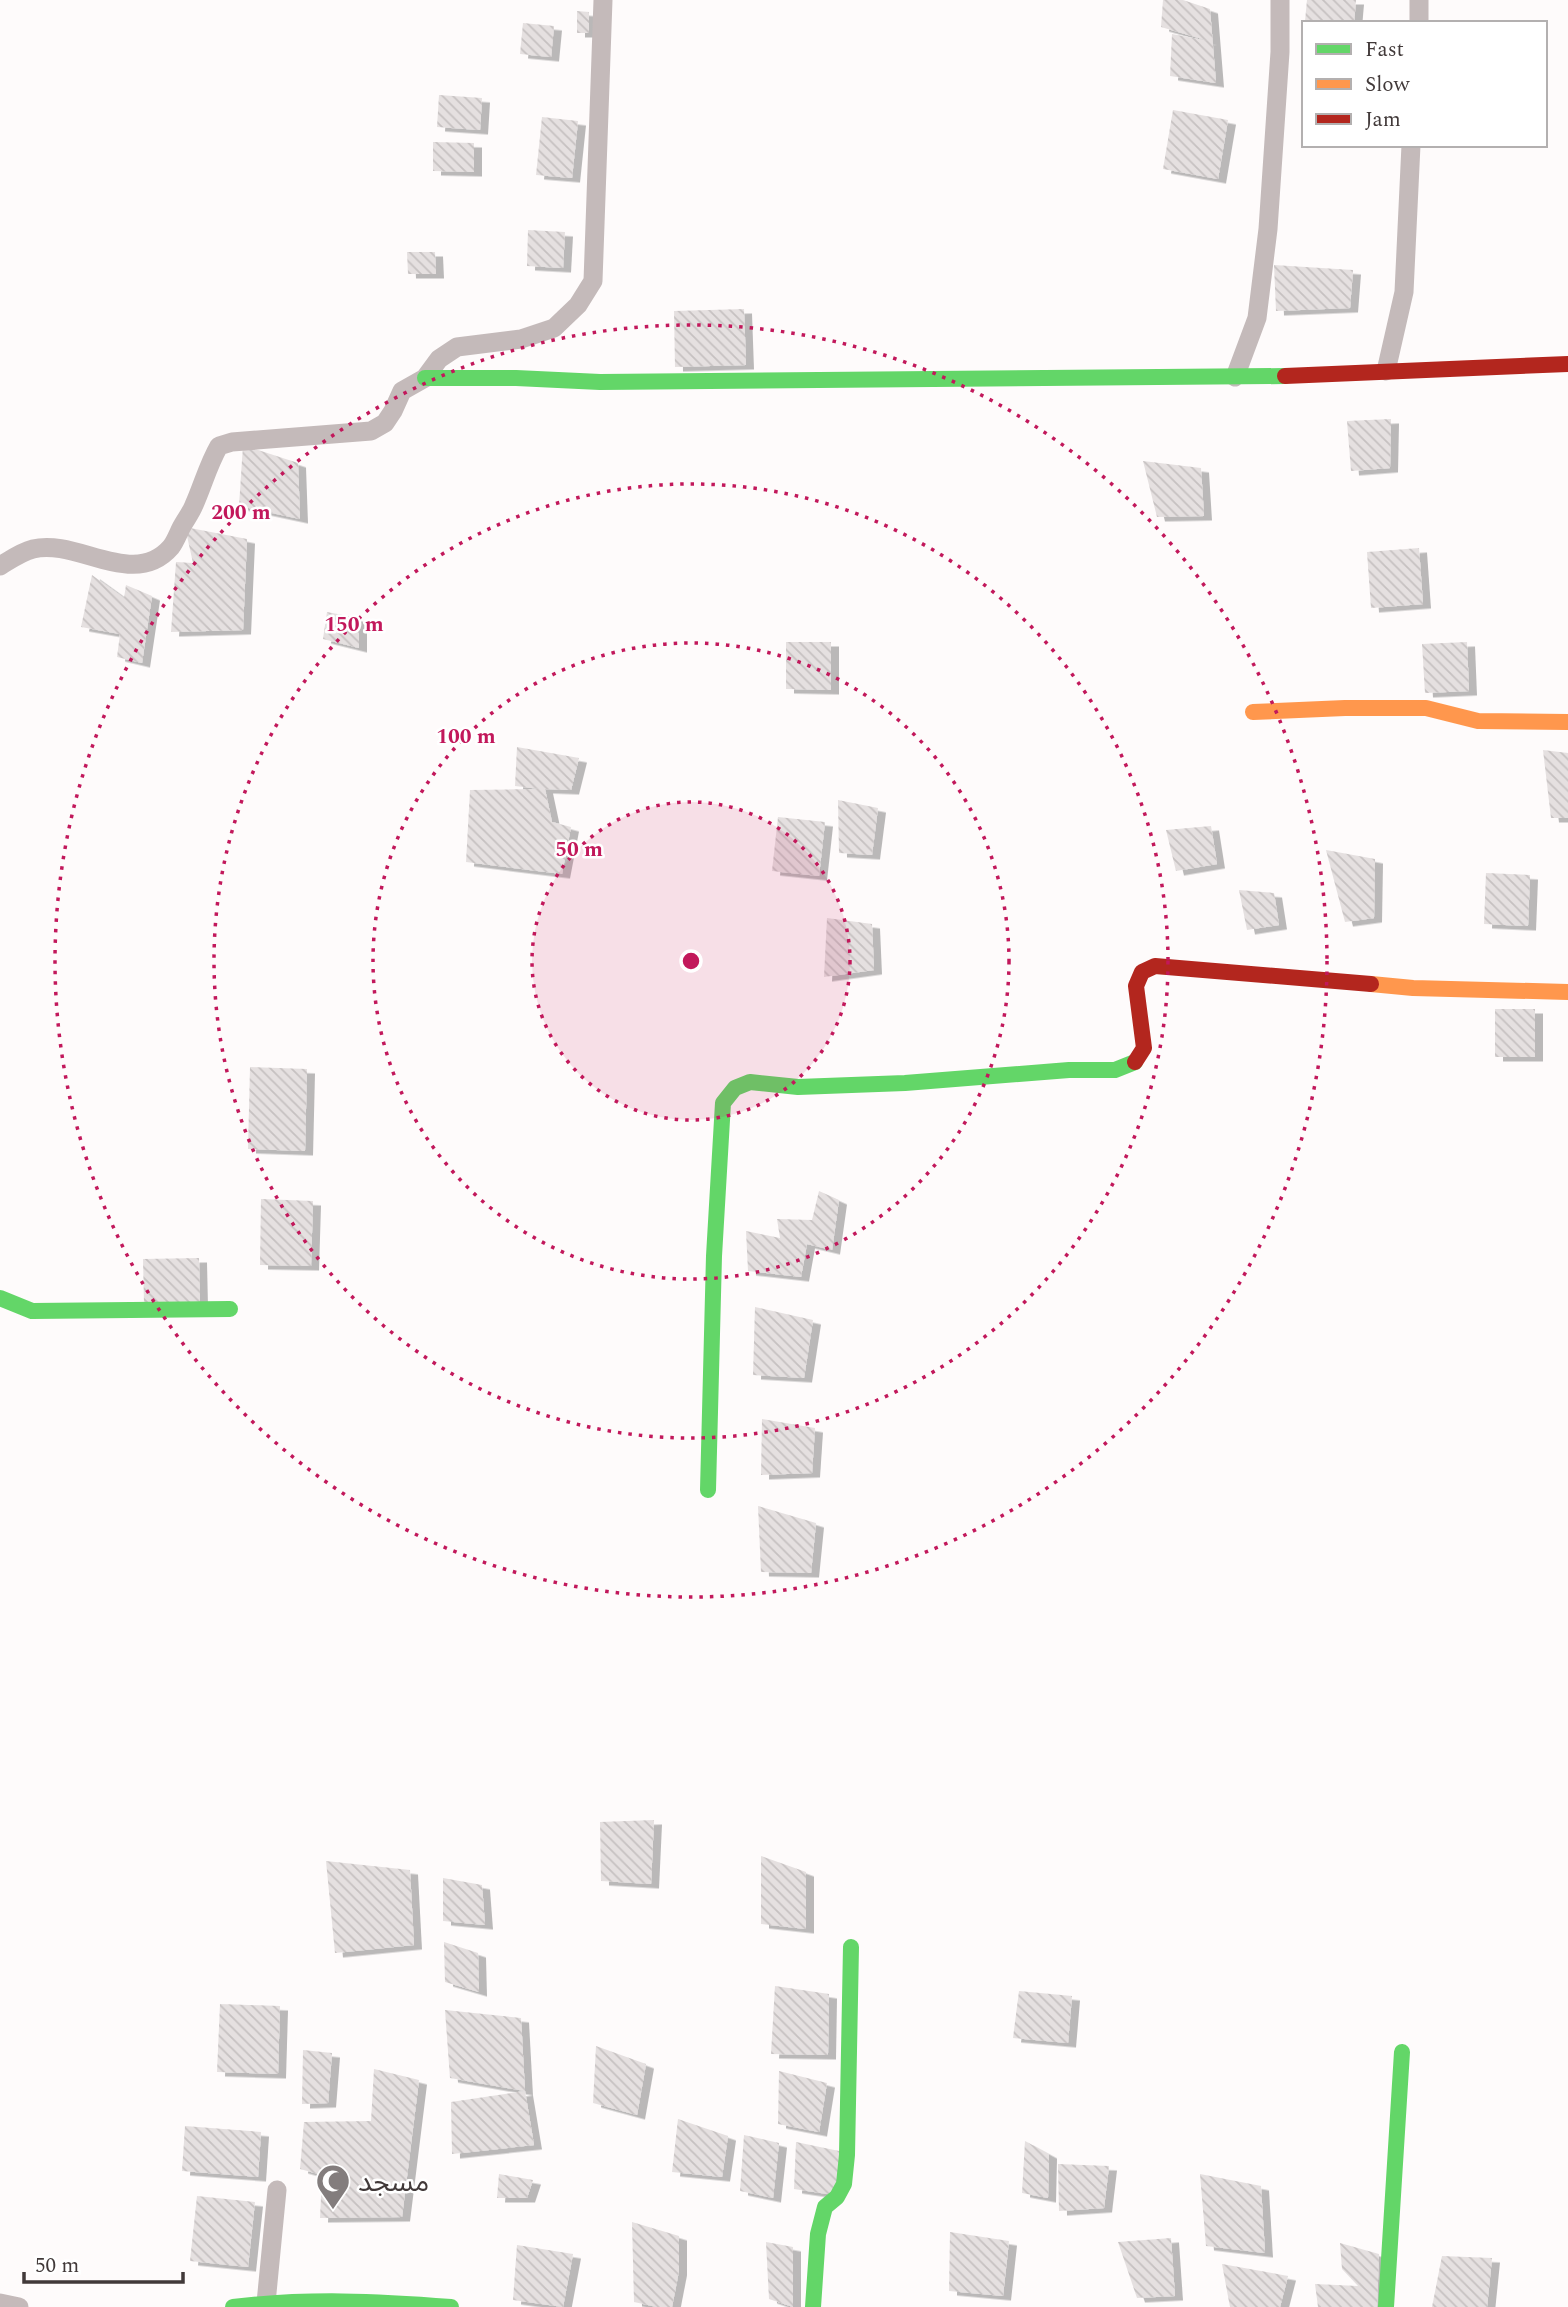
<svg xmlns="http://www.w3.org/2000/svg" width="1568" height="2307" font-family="Spectral,'Noto Sans Arabic',serif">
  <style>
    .building { fill: url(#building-back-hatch); filter: url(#shadow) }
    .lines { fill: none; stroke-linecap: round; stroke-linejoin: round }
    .street { stroke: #c4baba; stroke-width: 19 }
    .fast { stroke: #63d668; stroke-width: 16 }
    .slow { stroke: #ff974d; stroke-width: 16 }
    .jam { stroke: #b3261e; stroke-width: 16 }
    .ring { fill: none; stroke: #c2185b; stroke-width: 3.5; stroke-dasharray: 3.5 7 }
    .labels { text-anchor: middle; stroke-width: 5; stroke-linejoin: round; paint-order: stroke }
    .poi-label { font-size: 28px; fill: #413939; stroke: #fff; text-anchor: start }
    .centre { fill: #c2185b; stroke: #fff; stroke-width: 3.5 }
    .ring-label { font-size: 21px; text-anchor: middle; font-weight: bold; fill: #c2185b; stroke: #fff; stroke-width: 5; stroke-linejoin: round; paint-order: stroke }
  </style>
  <defs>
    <pattern id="building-back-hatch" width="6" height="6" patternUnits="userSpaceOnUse" patternTransform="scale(1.75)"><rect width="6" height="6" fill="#e5e0e0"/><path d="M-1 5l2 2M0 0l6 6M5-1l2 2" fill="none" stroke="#c6c1c1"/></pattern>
    <filter id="shadow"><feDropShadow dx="8" dy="4.5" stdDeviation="0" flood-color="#0004"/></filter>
  </defs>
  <rect width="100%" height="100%" fill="#fefbfb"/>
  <g class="building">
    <path d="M 1163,0 L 1183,0 L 1210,9 L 1216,83 L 1170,76 L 1172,34 L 1209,41 L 1161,27 Z"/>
    <path d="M 1307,0 L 1356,0 L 1354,23 L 1305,21 Z"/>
    <path d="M 577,11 L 589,12 L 589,33 L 577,33 Z"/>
    <path d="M 523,23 L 554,26 L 551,57 L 520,54 Z"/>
    <path d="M 439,95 L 482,98 L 480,130 L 437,127 Z"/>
    <path d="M 1173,110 L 1228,120 L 1218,179 L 1163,169 Z"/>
    <path d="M 542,117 L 578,121 L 572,178 L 536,175 Z"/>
    <path d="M 433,142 L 474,143 L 474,172 L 433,171 Z"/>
    <path d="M 528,230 L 565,232 L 563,268 L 527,266 Z"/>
    <path d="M 407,252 L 435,252 L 436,274 L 408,274 Z"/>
    <path d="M 1274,265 L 1353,270 L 1350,308 L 1276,311 Z"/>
    <path d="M 744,309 L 746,365 L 675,367 L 674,311 Z"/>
    <path d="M 1391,419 L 1390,468 L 1351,471 L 1347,421 Z"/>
    <path d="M 243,445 L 298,463 L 300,519 L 239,506 Z"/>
    <path d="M 1143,461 L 1201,468 L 1204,516 L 1157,517 Z"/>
    <path d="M 185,527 L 247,539 L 243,630 L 171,632 L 176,562 L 193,563 Z"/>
    <path d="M 1419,548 L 1423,604 L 1371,608 L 1367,552 Z"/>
    <path d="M 92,575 L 124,598 L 126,585 L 152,596 L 142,663 L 117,657 L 120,634 L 81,627 Z"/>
    <path d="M 327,612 L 359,618 L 359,648 L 323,639 Z"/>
    <path d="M 786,642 L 831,642 L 831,690 L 786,689 Z"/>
    <path d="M 1467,642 L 1469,691 L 1425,693 L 1422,644 Z"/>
    <path d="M 517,747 L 579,758 L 571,790 L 545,789 L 552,822 L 571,827 L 562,874 L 466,862 L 470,790 L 540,789 L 515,786 Z"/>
    <path d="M 1543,750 L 1568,753 L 1568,818 L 1551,818 Z"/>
    <path d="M 838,800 L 878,808 L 872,855 L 839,853 Z"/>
    <path d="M 778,817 L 825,822 L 819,876 L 772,871 Z"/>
    <path d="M 1211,826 L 1217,864 L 1176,871 L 1166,830 Z"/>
    <path d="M 1326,850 L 1375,859 L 1374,918 L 1345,922 Z"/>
    <path d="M 1486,873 L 1530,875 L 1528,926 L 1484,924 Z"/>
    <path d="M 1239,890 L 1274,893 L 1279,925 L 1247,930 Z"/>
    <path d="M 827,918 L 872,924 L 874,970 L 824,977 Z"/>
    <rect x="1495" y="1009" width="40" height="48"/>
    <path d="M 250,1067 L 307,1069 L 305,1151 L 248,1149 Z"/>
    <path d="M 819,1191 L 839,1200 L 832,1250 L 807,1244 L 801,1277 L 748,1271 L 746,1231 L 780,1238 L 777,1219 L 812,1220 Z"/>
    <path d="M 261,1199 L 313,1201 L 311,1266 L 260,1265 Z"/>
    <path d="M 199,1258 L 200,1302 L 144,1303 L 143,1259 Z"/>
    <path d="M 755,1307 L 813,1320 L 804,1378 L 753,1375 Z"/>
    <path d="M 762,1419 L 815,1428 L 812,1473 L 761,1475 Z"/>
    <path d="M 758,1506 L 816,1523 L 811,1573 L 761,1572 Z"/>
    <path d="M 654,1820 L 651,1884 L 601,1881 L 600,1822 Z"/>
    <path d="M 761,1856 L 806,1872 L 806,1929 L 761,1924 Z"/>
    <path d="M 326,1861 L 410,1870 L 414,1945 L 335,1953 Z"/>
    <path d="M 443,1878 L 482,1885 L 485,1925 L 443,1921 Z"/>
    <path d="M 444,1942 L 478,1953 L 479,1992 L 445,1982 Z"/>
    <path d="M 775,1986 L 829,1994 L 828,2055 L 771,2054 Z"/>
    <path d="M 1019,1991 L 1072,1996 L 1068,2043 L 1013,2038 Z"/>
    <path d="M 220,2004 L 280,2006 L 278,2074 L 217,2072 Z"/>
    <path d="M 445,2010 L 521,2018 L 525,2091 L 450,2078 Z"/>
    <path d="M 596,2046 L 646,2064 L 637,2115 L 593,2103 Z"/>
    <path d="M 303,2050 L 332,2053 L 328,2103 L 302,2104 Z"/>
    <path d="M 374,2069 L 419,2080 L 402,2217 L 320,2218 L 322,2175 L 300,2169 L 304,2122 L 371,2121 Z"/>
    <path d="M 779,2071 L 827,2083 L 819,2132 L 778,2124 Z"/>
    <path d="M 525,2091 L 534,2145 L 452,2154 L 451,2102 Z"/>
    <path d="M 678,2119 L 728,2136 L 722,2177 L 672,2172 Z"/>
    <path d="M 185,2126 L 261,2132 L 258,2177 L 182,2171 Z"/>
    <path d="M 744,2135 L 779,2143 L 773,2198 L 740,2191 Z"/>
    <path d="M 1025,2141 L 1049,2154 L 1048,2198 L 1022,2193 Z"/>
    <path d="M 796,2142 L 844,2152 L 834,2195 L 794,2189 Z"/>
    <path d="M 1058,2164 L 1109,2166 L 1104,2208 L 1059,2211 Z"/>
    <path d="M 499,2174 L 533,2180 L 527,2198 L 497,2198 Z"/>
    <path d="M 1200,2174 L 1261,2186 L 1265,2253 L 1206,2246 Z"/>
    <path d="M 197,2196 L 255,2202 L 248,2267 L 190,2261 Z"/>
    <path d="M 632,2222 L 679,2236 L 679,2271 L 672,2307 L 657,2307 L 634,2302 Z"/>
    <path d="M 950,2232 L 1009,2241 L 1003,2296 L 949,2291 Z"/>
    <path d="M 1171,2238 L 1175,2296 L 1137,2298 L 1118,2242 Z"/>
    <path d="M 766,2242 L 793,2247 L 793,2307 L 769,2299 Z"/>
    <path d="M 1340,2243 L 1379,2254 L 1377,2307 L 1318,2307 L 1315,2284 L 1358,2286 L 1342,2269 Z"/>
    <path d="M 517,2245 L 573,2254 L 563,2307 L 513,2300 Z"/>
    <path d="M 1442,2256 L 1492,2258 L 1487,2307 L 1432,2307 Z"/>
    <path d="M 1222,2264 L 1288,2276 L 1280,2307 L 1230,2307 Z"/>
  </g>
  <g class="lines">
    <g class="street">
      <path d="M 1419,23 L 1419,0"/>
      <path d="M 1386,371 L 1404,292 L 1411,145"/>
      <path d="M 1235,377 L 1257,318 L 1268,229 L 1280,52 L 1280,0"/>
      <path d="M 0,566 C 10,560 21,552 33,549 C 77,538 134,590 171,547 C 175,542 178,534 181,528 C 185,520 191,513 194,505 C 203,485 208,465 219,446 L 232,442 L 371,431 L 385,423 L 393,411 L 402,391 L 425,378 L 439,359 L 457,347 L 521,339 L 554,328 L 578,305 L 593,281 L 603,0"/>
      <path d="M 0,2303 L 19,2307"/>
      <path d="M 266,2303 L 277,2190"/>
    </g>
    <g class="fast">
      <path d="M 425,378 L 516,378 L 600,382 L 1285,376"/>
      <path d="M 0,1298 L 32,1311 L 230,1309"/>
      <path d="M 708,1490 L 714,1256 L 723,1103 L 735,1088 L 750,1082 L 798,1087 L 905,1083 L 1069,1070 L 1115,1070 L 1135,1062"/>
      <path d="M 233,2307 C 307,2298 377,2301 451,2307"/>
      <path d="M 813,2307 L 818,2234 L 825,2207 L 837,2197 L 844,2184 L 847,2155 L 851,1947"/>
      <path d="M 1386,2307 L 1402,2052"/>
    </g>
    <g class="slow">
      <path d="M 1253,712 L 1345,708 L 1426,708 L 1478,721 L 1568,722"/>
      <path d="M 1371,984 L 1413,988 L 1568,992"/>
    </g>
    <g class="jam">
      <path d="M 1285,376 L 1568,364"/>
      <path d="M 1135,1062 L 1144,1048 L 1136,986 L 1142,972 L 1155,966 L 1371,984"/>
    </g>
  </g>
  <circle cx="691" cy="961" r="159" fill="#c2185b" fill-opacity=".12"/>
  <g class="ring">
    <circle cx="691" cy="961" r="159"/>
    <circle cx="691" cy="961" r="318"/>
    <circle cx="691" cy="961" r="477"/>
    <circle cx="691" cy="961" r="636"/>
  </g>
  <defs>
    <g id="mosque-pin" transform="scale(1.75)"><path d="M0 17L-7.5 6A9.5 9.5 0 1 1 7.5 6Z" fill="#837d7d" stroke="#fff"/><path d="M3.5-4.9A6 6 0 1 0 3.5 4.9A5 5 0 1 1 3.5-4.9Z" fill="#fff"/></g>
  </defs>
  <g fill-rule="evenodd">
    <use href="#mosque-pin" x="333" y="2181"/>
  </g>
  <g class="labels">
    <g class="poi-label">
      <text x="358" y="2191">مسجد</text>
    </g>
  </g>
  <circle cx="691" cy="961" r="10" class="centre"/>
  <g class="ring-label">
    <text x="241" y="519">200 m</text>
    <text x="354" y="631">150 m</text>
    <text x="466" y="743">100 m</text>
    <text x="579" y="856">50 m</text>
  </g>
  <rect x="1302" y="21" width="245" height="126" fill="#ffffff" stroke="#b3b0b0" stroke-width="2"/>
  <rect x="1316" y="44" width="35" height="10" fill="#63d668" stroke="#b3b0b0" stroke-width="2"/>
  <text x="1365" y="56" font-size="21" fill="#413939">Fast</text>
  <rect x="1316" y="79" width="35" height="10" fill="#ff974d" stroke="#b3b0b0" stroke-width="2"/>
  <text x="1365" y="91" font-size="21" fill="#413939">Slow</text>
  <rect x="1316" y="114" width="35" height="10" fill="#b3261e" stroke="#b3b0b0" stroke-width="2"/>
  <text x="1365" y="126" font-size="21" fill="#413939">Jam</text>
  <path d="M24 2272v10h159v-10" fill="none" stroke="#413939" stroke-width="3.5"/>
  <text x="35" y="2272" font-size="21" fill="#413939" stroke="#ffffff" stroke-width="5" paint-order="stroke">50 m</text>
</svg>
